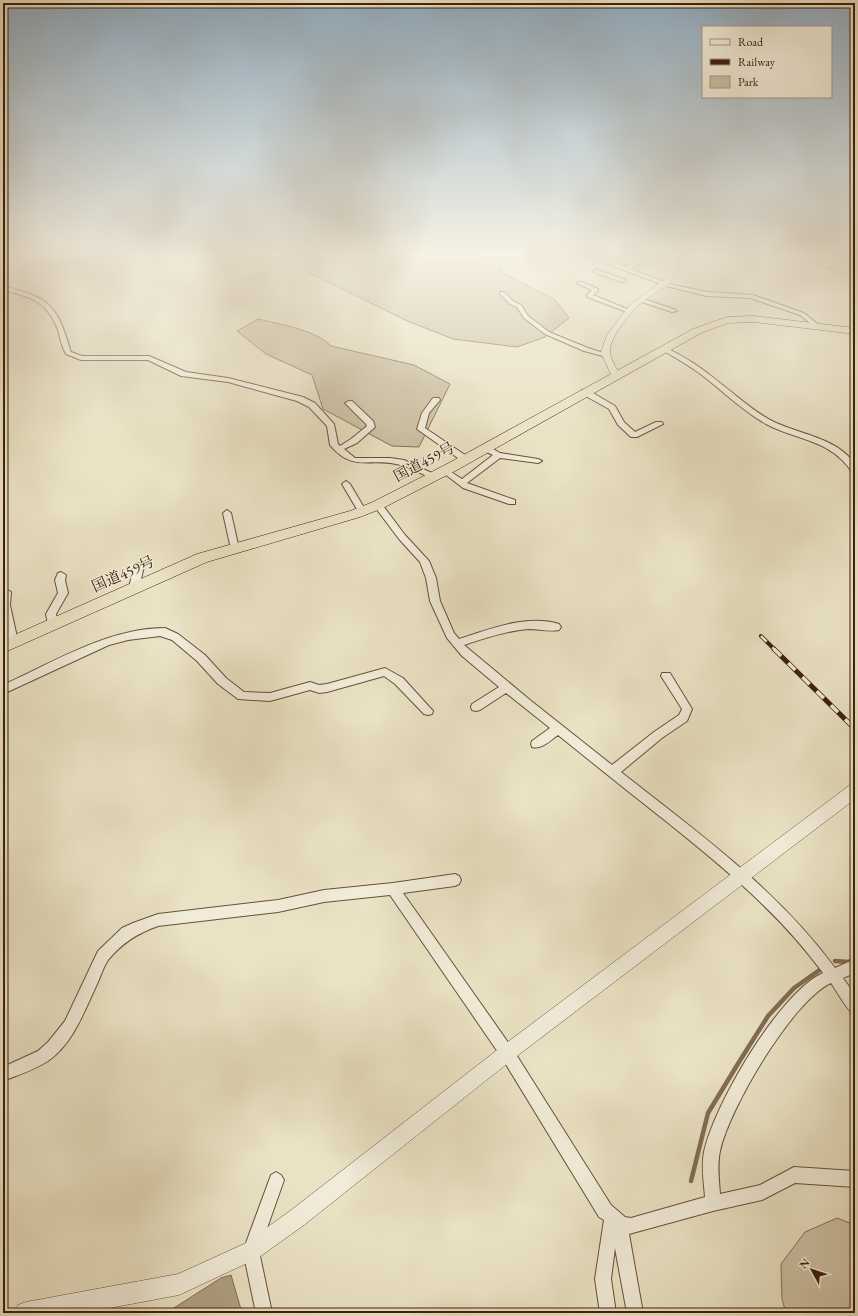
<svg xmlns="http://www.w3.org/2000/svg" width="858" height="1316" font-family="'EB Garamond','Noto Serif JP',serif">
  <style>
    .green { fill: #cdc1a5; stroke: #867058 }
    .water { fill: #b0a085; stroke: #826d54 }
    .lines { fill: none; stroke-linecap: round; stroke-linejoin: round }
    .stream { stroke: #826d54; stroke-width: 4.5 }
    .minor-casing { stroke: #695039; stroke-width: 2 }
    .tertiary-casing { stroke: #695039; stroke-width: 1 }
    .trunk-casing { stroke: #3e200b; stroke-width: 1 }
    .minor { fill: #f1ecd9; fill-rule: evenodd }
    .tertiary { fill: #f1ecd9; fill-rule: evenodd }
    .trunk { fill: #eae2c4; fill-rule: evenodd }
    .rail-far1-casing { stroke: #3e200b; stroke-width: 4 }
    .rail-casing { stroke: #3e200b; stroke-width: 5 }
    .rail-far1 { stroke: #f1ecd9; stroke-width: 2.5; stroke-dasharray: 8; stroke-linecap: butt }
    .rail { stroke: #f1ecd9; stroke-width: 3.5; stroke-dasharray: 10; stroke-linecap: butt }
    .labels { text-anchor: middle; stroke-width: 3; stroke-linejoin: round; paint-order: stroke }
    .street-label { font-size: 15px; fill: #3e200b; stroke: #f1ecd9 }
  </style>
  <rect width="100%" height="100%" fill="#eae2c4"/>
  <filter id="stains"><feTurbulence type="fractalNoise" baseFrequency=".005" numOctaves="4"/><feColorMatrix values="0 0 0 0 .2 0 0 0 0 .09 0 0 0 0 .02 0 0 0 .5 -.17"/></filter>
  <radialGradient id="worn" r=".72"><stop offset=".6" stop-color="#630" stop-opacity="0"/><stop offset="1" stop-color="#630" stop-opacity=".3"/></radialGradient>
  <g class="green">
    <path d="M 413,254 L 478,254 L 496,260 L 504,274 L 554,299 L 569,318 L 545,337 L 517,347 L 453,339 L 405,320 L 302,269 L 311,261 L 349,263 L 383,255 L 407,257 Z"/>
    <path d="M 603,254 L 640,254 L 652,263 L 638,271 Z"/>
    <path d="M 806,254 L 855,254 L 855,277 C 839,272 817,267 806,254 Z"/>
    <path d="M 258,319 C 279,324 316,330 331,346 L 414,365 L 450,384 L 419,447 L 392,446 L 323,409 L 312,375 L 266,354 L 237,331 Z"/>
    <path d="M 837,1218 L 855,1225 L 855,1313 L 786,1313 L 782,1299 L 781,1264 L 805,1232 Z"/>
  </g>
  <path class="water" d="M 231,1275 L 242,1313 L 166,1313 L 221,1278 Z"/>
  <g class="lines">
    <g class="stream">
      <path d="M 835,961 L 848,962 L 855,959"/>
      <path d="M 691,1181 L 708,1113 L 739,1062 L 768,1016 L 794,988 L 821,969"/>
    </g>
    <g class="minor-casing">
      <g id="minor">
        <path d="M 581,254 L 589,254 L 626,267 L 630,264 L 626,254 L 632,254 L 636,264 L 631,269 L 670,284 L 707,292 L 753,295 L 804,313 L 821,327 L 816,328 L 800,315 L 750,298 L 707,296 L 666,286 Z"/>
        <path d="M 655,254 L 674,255 L 677,257 L 674,259 L 657,257 L 655,256 Z"/>
        <path d="M 596,269 L 626,280 L 627,281 L 622,282 L 594,272 L 593,271 Z"/>
        <path d="M 578,282 L 582,282 L 598,289 L 598,291 L 593,295 L 632,311 L 627,312 L 587,297 L 587,295 L 592,290 L 578,284 Z"/>
        <path d="M 3,286 C 51,298 57,305 71,352 L 82,356 L 149,356 L 186,372 L 228,378 L 303,397 L 315,403 L 334,424 L 338,444 L 340,446 L 351,439 L 367,426 L 366,424 L 345,403 L 349,401 L 352,401 L 373,421 L 375,427 L 357,443 L 344,449 L 355,458 L 390,458 L 404,460 L 438,476 L 434,479 L 431,478 C 420,473 408,466 396,464 C 367,458 353,472 330,445 L 327,426 L 309,407 L 297,401 L 228,382 L 181,376 L 148,360 L 81,360 L 66,354 C 62,347 60,338 58,330 C 47,301 31,297 3,290 Z"/>
        <path d="M 500,292 L 504,292 L 514,302 L 521,305 L 528,316 L 549,332 L 588,348 L 610,355 L 607,357 L 584,351 L 545,334 L 524,318 L 517,307 L 510,304 L 500,294 Z"/>
        <path d="M 641,298 L 676,310 L 677,311 L 672,312 L 639,301 L 638,300 Z"/>
        <path d="M 662,348 L 666,348 C 686,357 703,369 720,383 C 737,396 753,411 772,421 C 800,435 836,437 855,464 L 855,473 L 852,472 C 830,439 798,441 766,424 C 743,411 724,392 703,376 C 690,366 676,358 662,350 Z"/>
        <path d="M 582,390 L 588,390 L 615,406 L 624,422 L 635,432 L 656,422 L 662,422 L 663,424 L 637,437 L 631,437 L 618,425 L 609,409 L 582,394 Z"/>
        <path d="M 433,398 L 439,398 L 440,400 L 429,413 L 425,428 L 468,457 L 468,461 L 462,461 L 417,429 L 422,413 Z"/>
        <path d="M 482,446 L 488,446 L 500,453 L 538,459 L 542,461 L 538,463 L 500,458 L 467,483 L 515,500 L 515,504 L 509,504 L 463,488 L 441,471 L 445,468 L 462,479 L 493,455 L 482,450 Z"/>
        <path d="M 346,481 L 350,484 L 366,511 L 365,513 L 362,514 L 358,511 L 342,484 Z"/>
        <path d="M 378,502 L 381,503 L 405,535 L 429,561 L 436,578 L 440,601 L 454,633 L 459,639 C 490,629 527,614 559,624 L 561,627 L 559,630 C 550,632 538,629 528,629 C 506,631 485,638 464,645 L 530,700 L 612,765 L 654,732 L 679,715 L 682,709 L 661,676 L 662,673 L 670,673 L 692,709 L 687,721 L 662,738 L 621,772 C 697,832 777,889 835,968 L 855,959 L 855,973 L 843,978 L 855,995 L 855,1016 C 849,1013 836,990 831,983 C 792,1001 729,1109 720,1151 C 717,1165 719,1180 720,1194 L 760,1185 L 794,1167 L 855,1171 L 855,1187 L 795,1183 L 762,1200 L 713,1211 L 629,1234 L 643,1313 L 627,1313 L 615,1248 L 611,1279 L 616,1313 L 600,1313 L 595,1279 L 604,1220 L 599,1217 L 502,1058 L 390,895 L 324,902 L 278,912 L 158,926 C 138,933 122,943 108,960 C 104,966 101,975 98,982 C 85,1009 74,1043 48,1061 C 34,1070 18,1075 3,1081 L 3,1067 L 38,1051 L 48,1042 L 65,1021 L 98,951 L 122,928 L 133,923 L 158,914 L 278,900 L 324,890 L 393,883 L 455,874 L 459,876 L 461,880 L 459,884 L 455,886 L 403,893 L 512,1048 L 611,1205 L 625,1217 L 631,1218 L 705,1197 C 704,1183 701,1167 704,1152 C 714,1105 779,993 823,973 C 780,914 723,867 667,822 C 630,793 594,764 558,735 C 551,740 541,750 532,747 L 531,744 L 532,741 L 550,728 L 506,693 L 480,710 L 476,711 L 472,710 L 471,707 L 472,704 L 499,687 L 462,656 L 447,638 L 430,601 L 426,578 L 420,562 L 399,539 L 375,507 L 374,505 Z"/>
        <path d="M 227,510 L 231,513 L 239,549 L 235,552 L 231,549 L 223,513 Z"/>
        <path d="M 139,563 L 144,566 L 139,588 L 134,591 L 129,588 L 134,566 Z"/>
        <path d="M 61,572 L 66,575 L 65,580 L 68,593 L 56,614 L 58,624 L 53,628 L 48,624 L 46,614 L 58,593 L 55,580 L 58,573 Z"/>
        <path d="M 6,589 L 11,592 L 10,605 L 18,642 L 13,646 L 8,642 L 3,618 L 3,590 Z"/>
        <path d="M 165,628 L 178,634 L 205,655 L 226,678 L 244,692 L 270,693 L 310,682 L 319,685 L 327,684 L 385,668 L 403,678 L 433,711 L 432,714 L 428,715 L 424,714 L 395,684 L 384,676 L 327,692 L 319,693 L 310,690 L 270,701 L 238,699 L 218,684 L 197,661 L 172,640 L 160,636 L 128,640 L 109,645 L 3,694 L 3,685 C 54,662 108,628 165,628 Z"/>
        <path d="M 276,1172 L 281,1175 L 284,1180 L 259,1251 L 272,1313 L 256,1313 L 243,1251 L 271,1175 Z"/>
      </g>
    </g>
    <g class="tertiary-casing">
      <g id="tertiary">
        <path d="M 670,254 L 678,254 C 678,262 677,271 673,278 C 667,288 656,292 646,299 C 634,308 609,336 610,352 C 611,360 616,368 620,375 L 618,377 L 612,377 L 601,352 L 607,335 L 630,305 L 666,278 Z"/>
        <path d="M 855,783 L 855,799 L 513,1059 L 304,1225 L 258,1258 L 179,1295 L 83,1313 L 15,1313 L 18,1305 L 26,1302 L 178,1274 L 244,1244 L 290,1211 L 501,1047 L 850,785 Z"/>
      </g>
    </g>
    <g class="trunk-casing">
      <path id="trunk" d="M 754,316 L 855,328 L 855,334 L 754,322 L 728,323 L 701,333 L 457,470 L 383,508 L 360,517 L 207,562 L 3,653 L 3,640 L 197,554 L 350,511 L 373,502 L 447,464 L 693,329 L 727,317 Z"/>
    </g>
    <use href="#minor" class="minor"/>
    <use href="#tertiary" class="tertiary"/>
    <use href="#trunk" class="trunk"/>
    <g class="rail-far1-casing">
      <path id="rail-far1" d="M 761,636 L 775,650"/>
    </g>
    <g class="rail-casing">
      <path id="rail" d="M 774,649 L 855,729"/>
    </g>
    <use href="#rail-far1" class="rail-far1"/>
    <use href="#rail" class="rail"/>
  </g>
  <linearGradient id="sky" x2="0" y2="1"><stop stop-color="#91acc0"/><stop offset="0.58" stop-color="#f6f2e4"/><stop offset="1" stop-color="#f6f2e4" stop-opacity="0"/></linearGradient>
  <rect width="858" height="438" fill="url(#sky)"/>
  <g class="labels">
    <g class="street-label">
      <text transform="translate(424 462) rotate(-28)" y="5">国道459号</text>
      <text transform="translate(123 574) rotate(-24)" y="5">国道459号</text>
    </g>
  </g>
  <rect width="858" height="1316" fill="none" stroke="#eae2c4" stroke-width="16"/>
  <rect x="4" y="4" width="850" height="1308" fill="none" stroke="#3e200b" stroke-width="2"/>
  <rect x="8" y="8" width="842" height="1300" fill="none" stroke="#3e200b"/>
  <rect x="702" y="26" width="130" height="72" fill="#f1ecd9" stroke="#a99a87"/>
  <rect x="710" y="39" width="20" height="6" fill="#f1ecd9" stroke="#a99a87"/>
  <text x="738" y="46" font-size="12" fill="#3e200b">Road</text>
  <rect x="710" y="59" width="20" height="6" fill="#3e200b" stroke="#a99a87"/>
  <text x="738" y="66" font-size="12" fill="#3e200b">Railway</text>
  <rect x="710" y="76" width="20" height="12" fill="#cdc1a5" stroke="#a99a87"/>
  <text x="738" y="86" font-size="12" fill="#3e200b">Park</text>
  <g transform="translate(812 1270) rotate(310)" stroke="#f1ecd9" stroke-width="3" paint-order="stroke">
  <path d="M0-3L7 15L0 10L-7 15Z" fill="#3e200b"/>
  <text y="-6" font-size="11" font-weight="bold" text-anchor="middle" fill="#3e200b">N</text>
  </g>
  <rect width="100%" height="100%" filter="url(#stains)"/>
  <rect width="100%" height="100%" fill="url(#worn)"/>
</svg>
